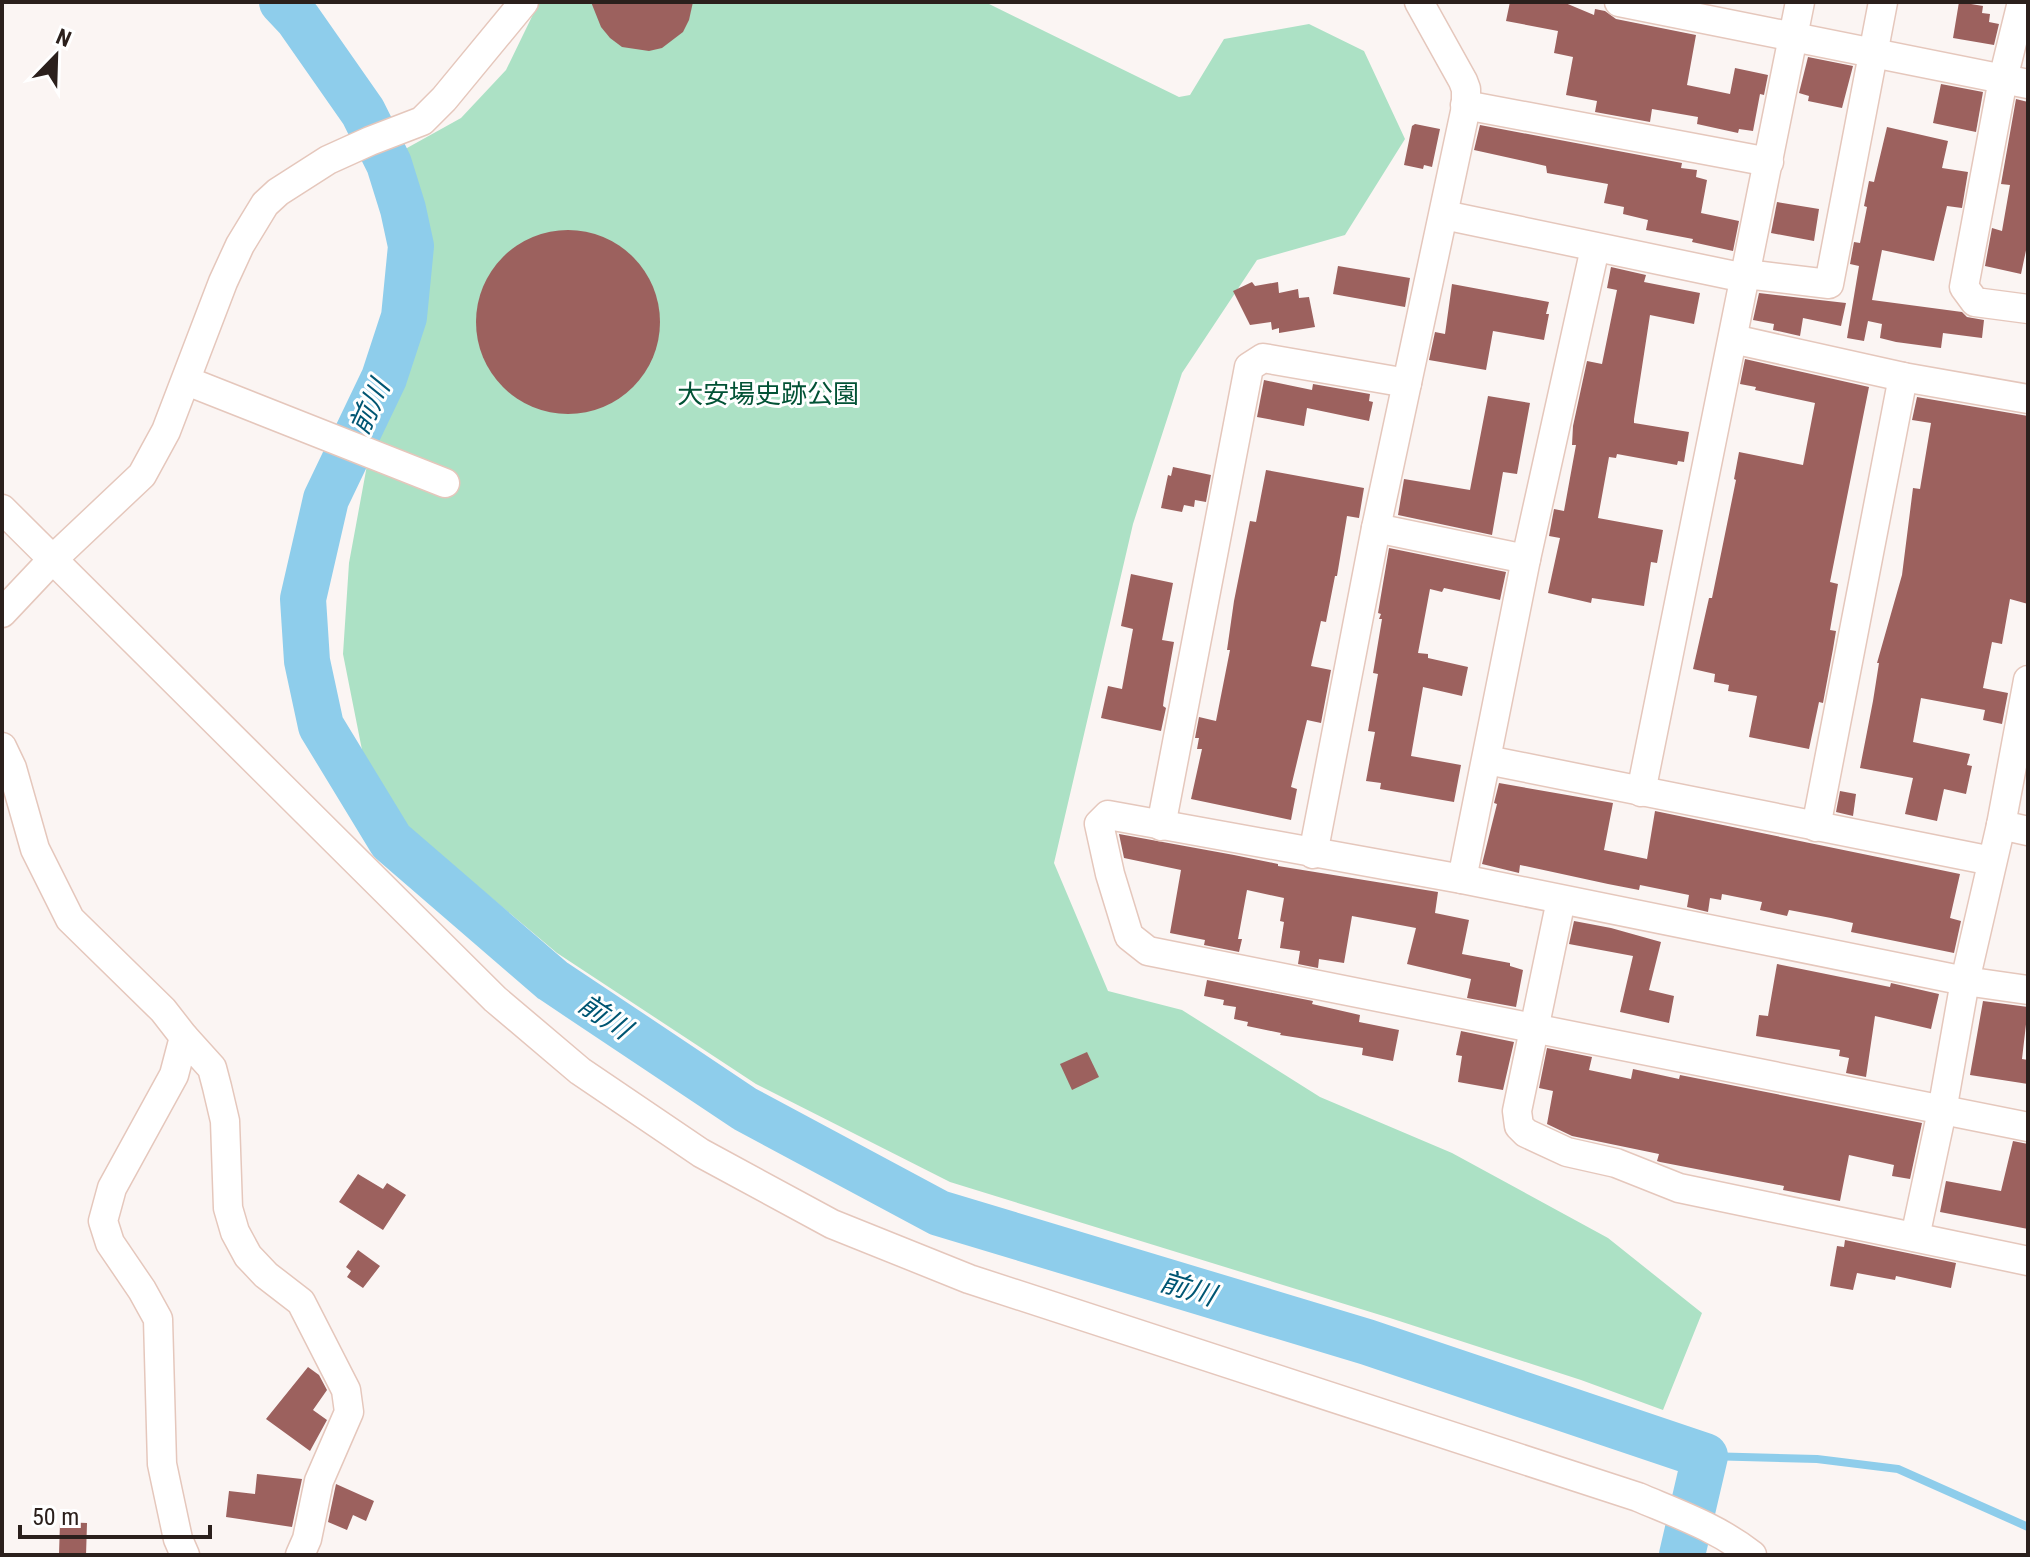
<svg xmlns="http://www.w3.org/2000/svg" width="2030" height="1557" font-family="'Roboto Condensed','Noto Sans JP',sans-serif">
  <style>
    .green { fill: #ace1c5 }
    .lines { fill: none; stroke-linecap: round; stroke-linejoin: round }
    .stream { stroke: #8ecdeb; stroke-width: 8 }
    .river { stroke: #8ecdeb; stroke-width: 46 }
    .building { fill: #9c615e }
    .minor-casing { stroke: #e5c7bc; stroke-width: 31 }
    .minor { stroke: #fff; stroke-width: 28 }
    .labels { text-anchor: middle; stroke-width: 6; stroke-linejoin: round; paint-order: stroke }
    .park-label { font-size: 26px; fill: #025235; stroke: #fff }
    .water-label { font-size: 28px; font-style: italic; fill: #005673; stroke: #fff }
  </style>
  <rect width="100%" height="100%" fill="#fbf5f3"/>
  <path class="green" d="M 539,2 L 985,2 L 1179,97 L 1190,95 L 1224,39 L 1309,24 L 1364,51 L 1405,139 L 1345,235 L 1257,260 L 1182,373 L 1133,524 L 1054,863 L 1108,991 L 1182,1010 L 1320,1097 L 1452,1153 L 1608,1238 L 1702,1313 L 1663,1410 L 1581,1380 L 1390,1318 L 950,1182 L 756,1084 L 557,953 L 406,826 L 365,765 L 343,654 L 349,563 L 379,400 L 396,211 L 398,153 L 461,118 L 506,70 Z"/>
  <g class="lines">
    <path class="stream" d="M 1705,1456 L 1817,1459 L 1898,1469 L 2028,1527"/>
    <path class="river" d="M 282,2 L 298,19 L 363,112 L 389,164 L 403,209 L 411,246 L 404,317 L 384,378 L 326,499 L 303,599 L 307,661 L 321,726 L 391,841 L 552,980 L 745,1109 L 939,1213 L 1367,1342 L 1705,1456 L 1682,1555"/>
  </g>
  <g class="building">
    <path d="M 591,2 L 693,2 L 689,20 L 683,32 L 662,48 L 649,51 L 622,47 L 610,38 L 601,27 Z"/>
    <path d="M 1510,2 L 1563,2 L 1594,15 L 1595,9 L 1605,11 L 1616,19 L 1696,35 L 1687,85 L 1730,94 L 1735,68 L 1768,75 L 1764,95 L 1760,94 L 1753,131 L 1739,129 L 1738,133 L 1697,124 L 1698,117 L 1652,109 L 1650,122 L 1595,112 L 1597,101 L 1566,95 L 1573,57 L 1554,53 L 1558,31 L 1506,21 Z"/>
    <path d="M 1959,2 L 1983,6 L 1982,13 L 1990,14 L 1989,22 L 1999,24 L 1994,45 L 1953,38 Z"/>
    <path d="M 1808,57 L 1853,66 L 1842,108 L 1808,101 L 1809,96 L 1799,93 Z"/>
    <path d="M 1941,84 L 1983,92 L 1976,132 L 1933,123 Z"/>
    <path d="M 2016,99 L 2028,102 L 2028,241 L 2021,274 L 1985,266 L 1992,228 L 2002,231 L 2010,185 L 2001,184 Z"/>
    <path d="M 1415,124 L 1440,129 L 1432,167 L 1424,165 L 1423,169 L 1404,165 L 1412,126 Z"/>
    <path d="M 1480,125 L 1682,163 L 1681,168 L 1697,170 L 1696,177 L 1707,180 L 1701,213 L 1739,221 L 1733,251 L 1692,242 L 1693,239 L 1646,230 L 1648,220 L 1623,214 L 1624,207 L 1604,203 L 1608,184 L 1547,173 L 1546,166 L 1474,150 Z"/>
    <path d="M 1887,127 L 1948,141 L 1942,168 L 1968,172 L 1962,208 L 1947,206 L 1934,261 L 1882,250 L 1872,300 L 1962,312 L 1967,317 L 1984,320 L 1982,338 L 1943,333 L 1941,348 L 1896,342 L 1880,338 L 1882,324 L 1868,321 L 1864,341 L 1847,338 L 1859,266 L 1850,264 L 1854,242 L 1860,243 L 1867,207 L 1864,206 L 1869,181 L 1874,182 Z"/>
    <path d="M 1777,202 L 1819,209 L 1814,241 L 1771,233 Z"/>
    <circle cx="568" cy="322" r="92"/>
    <path d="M 1338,266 L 1410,278 L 1405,307 L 1333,294 Z"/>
    <path d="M 1611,267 L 1646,275 L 1644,282 L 1700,293 L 1694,324 L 1650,315 L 1634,419 L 1634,423 L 1689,432 L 1684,462 L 1678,461 L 1677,465 L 1617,454 L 1616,458 L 1609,457 L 1598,518 L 1663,530 L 1657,563 L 1651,562 L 1644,606 L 1592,598 L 1591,603 L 1548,593 L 1560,538 L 1549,536 L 1554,509 L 1564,511 L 1576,445 L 1572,445 L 1573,426 L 1587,361 L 1602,364 L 1617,290 L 1607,288 Z"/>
    <path d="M 1252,282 L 1255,286 L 1278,282 L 1279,293 L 1298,289 L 1299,298 L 1309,297 L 1315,327 L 1279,333 L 1279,328 L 1272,330 L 1271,322 L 1250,325 L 1233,291 Z"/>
    <path d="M 1452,284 L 1549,302 L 1546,314 L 1549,314 L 1544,340 L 1493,331 L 1486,370 L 1429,360 L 1435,332 L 1445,334 Z"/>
    <path d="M 1759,293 L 1846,303 L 1841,326 L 1803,318 L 1800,336 L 1773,330 L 1774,324 L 1753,320 Z"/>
    <path d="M 1745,359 L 1869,387 L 1830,582 L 1838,584 L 1830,630 L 1836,631 L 1833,649 L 1823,703 L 1819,702 L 1809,749 L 1749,737 L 1757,696 L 1728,691 L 1729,685 L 1714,682 L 1715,674 L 1693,669 L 1709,598 L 1712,598 L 1736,480 L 1734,479 L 1739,452 L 1803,465 L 1815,403 L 1755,390 L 1756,387 L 1740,384 Z"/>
    <path d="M 1264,380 L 1312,390 L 1313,384 L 1370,394 L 1369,401 L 1373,402 L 1369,421 L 1307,408 L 1304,426 L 1257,417 Z"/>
    <path d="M 1488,396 L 1530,403 L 1517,474 L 1503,472 L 1492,535 L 1398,515 L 1404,479 L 1470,490 Z"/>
    <path d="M 1917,397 L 2028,416 L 2028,604 L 2010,599 L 2002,644 L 1992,642 L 1983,688 L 2008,693 L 2002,724 L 1983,720 L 1985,710 L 1921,698 L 1913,742 L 1970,754 L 1967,765 L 1972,766 L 1966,794 L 1944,789 L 1937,821 L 1905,814 L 1913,778 L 1860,768 L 1873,701 L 1879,663 L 1877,663 L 1902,575 L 1913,488 L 1920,489 L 1931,423 L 1912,420 Z"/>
    <path d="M 1173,467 L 1211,475 L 1206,502 L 1195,500 L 1194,507 L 1184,505 L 1182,512 L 1161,508 L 1168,475 L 1171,476 Z"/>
    <path d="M 1266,470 L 1364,488 L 1359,518 L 1347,516 L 1337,576 L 1335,576 L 1326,622 L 1321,621 L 1311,666 L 1331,670 L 1321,723 L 1307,720 L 1291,787 L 1297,789 L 1291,820 L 1191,799 L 1202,749 L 1197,749 L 1199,738 L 1195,738 L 1199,717 L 1216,721 L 1230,650 L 1227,650 L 1234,601 L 1250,521 L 1256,522 Z"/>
    <path d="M 1389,548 L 1506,572 L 1500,600 L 1444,588 L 1442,592 L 1430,589 L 1418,653 L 1428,654 L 1428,658 L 1468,667 L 1462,696 L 1423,687 L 1411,756 L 1461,765 L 1454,802 L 1380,789 L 1381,783 L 1366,781 L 1375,732 L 1368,731 L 1378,674 L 1373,673 L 1382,619 L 1379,619 L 1381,614 L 1378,613 Z"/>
    <path d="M 1131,574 L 1173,583 L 1162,640 L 1174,642 L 1164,698 L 1163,706 L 1166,708 L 1161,731 L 1101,718 L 1108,686 L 1122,689 L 1133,629 L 1121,626 Z"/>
    <path d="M 1499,783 L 1613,803 L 1604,850 L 1647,859 L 1655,811 L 1960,874 L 1950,918 L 1961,921 L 1954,953 L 1851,932 L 1853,923 L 1831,918 L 1789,910 L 1787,916 L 1760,910 L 1762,902 L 1722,894 L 1721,900 L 1710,898 L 1708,912 L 1687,907 L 1689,895 L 1640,885 L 1639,890 L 1608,884 L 1520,865 L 1519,873 L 1482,864 L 1497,804 L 1494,803 Z"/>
    <path d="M 1840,791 L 1856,794 L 1853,816 L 1836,812 Z"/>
    <path d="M 1119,834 L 1234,855 L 1278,864 L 1278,866 L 1438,892 L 1435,913 L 1469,920 L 1462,954 L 1510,963 L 1510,966 L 1523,970 L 1516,1007 L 1467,998 L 1471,979 L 1407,964 L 1416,928 L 1352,916 L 1344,963 L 1319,959 L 1318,968 L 1298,964 L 1300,951 L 1280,948 L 1284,922 L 1280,921 L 1284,898 L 1247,890 L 1238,939 L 1242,939 L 1239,952 L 1204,945 L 1205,940 L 1170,933 L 1181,870 L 1124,858 Z"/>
    <path d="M 1574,921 L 1611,928 L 1661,942 L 1649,990 L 1674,996 L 1669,1023 L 1620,1012 L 1633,956 L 1569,944 Z"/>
    <path d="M 1777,964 L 1890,987 L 1891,983 L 1939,994 L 1931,1029 L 1875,1016 L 1866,1077 L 1846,1073 L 1849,1058 L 1839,1056 L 1840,1050 L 1756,1036 L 1759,1015 L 1768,1016 Z"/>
    <path d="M 1207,980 L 1313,1001 L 1312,1004 L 1360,1015 L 1359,1022 L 1399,1030 L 1393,1061 L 1362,1055 L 1363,1048 L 1280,1035 L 1281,1033 L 1247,1026 L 1248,1022 L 1234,1019 L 1236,1007 L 1223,1005 L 1224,1000 L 1204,996 Z"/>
    <path d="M 1983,1001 L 2028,1007 L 2022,1059 L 2028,1060 L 2028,1084 L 1970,1075 Z"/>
    <path d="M 1461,1031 L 1514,1042 L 1503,1090 L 1458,1082 L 1462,1056 L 1456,1055 Z"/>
    <path d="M 1547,1048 L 1592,1057 L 1589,1070 L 1631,1079 L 1633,1069 L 1679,1079 L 1680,1075 L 1922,1123 L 1910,1179 L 1892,1176 L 1894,1165 L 1849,1155 L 1840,1201 L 1783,1190 L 1784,1186 L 1660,1162 L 1657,1161 L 1659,1154 L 1572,1136 L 1547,1124 L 1553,1091 L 1539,1088 Z"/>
    <path d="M 1087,1052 L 1099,1077 L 1072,1090 L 1060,1064 Z"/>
    <path d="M 2013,1141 L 2028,1144 L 2028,1229 L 1940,1212 L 1946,1181 L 2001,1191 Z"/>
    <path d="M 358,1174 L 383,1189 L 387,1183 L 406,1195 L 383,1230 L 339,1202 Z"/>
    <path d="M 1845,1240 L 1956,1263 L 1951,1288 L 1896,1276 L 1895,1280 L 1857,1273 L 1853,1290 L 1830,1286 L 1837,1246 L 1844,1247 Z"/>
    <path d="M 358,1250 L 380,1266 L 363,1288 L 347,1277 L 351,1271 L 346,1267 Z"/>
    <path d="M 308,1367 L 319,1375 L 327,1390 L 313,1410 L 327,1420 L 310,1451 L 266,1419 Z"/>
    <path d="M 257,1474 L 302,1479 L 292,1527 L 226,1517 L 229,1491 L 255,1494 Z"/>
    <path d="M 336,1484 L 374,1501 L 366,1521 L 353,1515 L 347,1530 L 328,1522 Z"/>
    <path d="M 60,1522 L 87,1523 L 86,1555 L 59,1555 Z"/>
  </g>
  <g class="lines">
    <g class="minor-casing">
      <g id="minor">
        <path d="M 1619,2 L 2028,84"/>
        <path d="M 2022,2 L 2003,79 L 1964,287 L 1975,302 L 2028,309"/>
        <path d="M 1465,105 L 1769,162"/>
        <path d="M 1444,215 L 1745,278"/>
        <path d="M 1746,274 L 1829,284 L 1883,2"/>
        <path d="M 1733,339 L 1903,377 L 2028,399"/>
        <path d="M 187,381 L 445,483"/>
        <path d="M 2,509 L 495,999 L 580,1071 L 701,1153 L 832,1224 L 969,1279 L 1638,1497 C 1678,1514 1718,1528 1752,1555"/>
        <path d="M 1376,528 L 1526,559"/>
        <path d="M 2,613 L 52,560 L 142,475 L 166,431 L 223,282 L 240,245 L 265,204 L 278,192 L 328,160 L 370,141 L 422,121 L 444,99 L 524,2"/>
        <path d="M 2,747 L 12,768 L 35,849 L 70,919 L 163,1010 L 184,1037 L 174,1075 L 112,1188 L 103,1221 L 110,1243 L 142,1290 L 158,1319 L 162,1464 L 178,1539 L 185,1555"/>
        <path d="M 1487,760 L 1992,861"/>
        <path d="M 1641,792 L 1800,2"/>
        <path d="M 2001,825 L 2028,831"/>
        <path d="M 1161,826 L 1249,367 L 1263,358 L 1407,383"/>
        <path d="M 1816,827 L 1903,377"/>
        <path d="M 1313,854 L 1376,528 L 1466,107 L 1466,89 L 1463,81 L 1419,2"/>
        <path d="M 1462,879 L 1526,559 L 1595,248"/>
        <path d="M 1561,900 L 1517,1111 L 1519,1126 L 1526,1133 L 1567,1152 L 1616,1163 L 1679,1188 L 2028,1261"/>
        <path d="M 2028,990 L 1965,981 L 1462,879 L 1108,815 L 1099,824 L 1110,874 L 1129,936 L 1148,951 L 2028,1127"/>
        <path d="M 184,1037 L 212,1068 L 217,1087 L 225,1121 L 228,1208 L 235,1232 L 248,1256 L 266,1275 L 301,1302 L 346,1390 L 349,1412 L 319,1481 L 307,1539 L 300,1555"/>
        <path d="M 1915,1237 L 1942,1111 L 1965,981 L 2001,825 L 2028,680"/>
      </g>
    </g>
    <use href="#minor" class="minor"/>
  </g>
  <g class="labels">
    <g class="park-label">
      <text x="768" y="403">大安場史跡公園</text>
    </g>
    <g class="water-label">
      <text transform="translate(369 407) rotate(-65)" y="10">前川</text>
      <text transform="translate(605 1016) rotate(34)" y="10">前川</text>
      <text transform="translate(1188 1288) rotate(17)" y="10">前川</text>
    </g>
  </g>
  <rect width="2030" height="1557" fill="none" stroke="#2b201c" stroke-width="8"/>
  <g transform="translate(56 56) rotate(23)" stroke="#ffffff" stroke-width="6" paint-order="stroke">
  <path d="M0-6L14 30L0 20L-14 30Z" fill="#2b201c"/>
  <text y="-12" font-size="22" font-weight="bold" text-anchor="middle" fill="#2b201c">N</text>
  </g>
  <path d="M20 1525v12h190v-12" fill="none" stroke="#2b201c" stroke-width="4"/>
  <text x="32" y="1525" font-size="24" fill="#2b201c" stroke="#ffffff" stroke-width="6" paint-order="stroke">50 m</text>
</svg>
